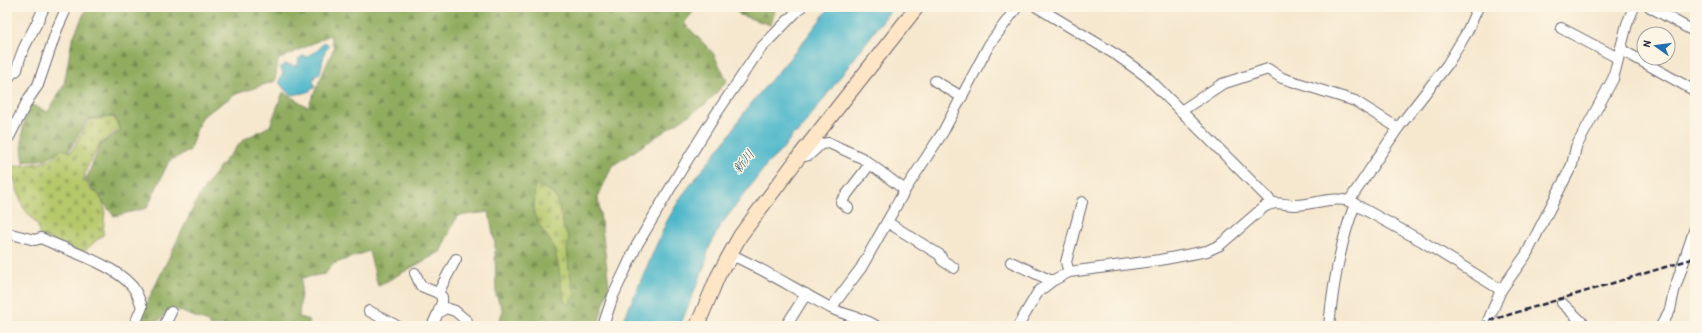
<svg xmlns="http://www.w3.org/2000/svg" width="1702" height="333" font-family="'Patrick Hand','Klee One',sans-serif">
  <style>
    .forest { fill: url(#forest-firs); stroke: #59674d }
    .cemetery { fill: url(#cemetery-stones); stroke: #6c7553 }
    .water { fill: #4db7ca; stroke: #386c82 }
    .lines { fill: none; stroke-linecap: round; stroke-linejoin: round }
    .street-casing { stroke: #6c676f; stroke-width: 12 }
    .secondary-casing { stroke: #6c676f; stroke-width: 16 }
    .street { stroke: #fff; stroke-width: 10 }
    .secondary { stroke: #fde5c5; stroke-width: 14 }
    .rail { stroke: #22223b; stroke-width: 2.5; stroke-dasharray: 6 3; stroke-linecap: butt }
    .labels { text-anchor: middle; stroke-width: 3; stroke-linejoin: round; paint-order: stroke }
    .water-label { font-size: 13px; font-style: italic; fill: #31566d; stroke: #fcf5e5 }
  </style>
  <defs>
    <pattern id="forest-firs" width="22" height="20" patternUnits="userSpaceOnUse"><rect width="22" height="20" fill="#90ac5f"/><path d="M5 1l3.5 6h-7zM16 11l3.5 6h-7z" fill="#758c50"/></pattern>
    <pattern id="cemetery-stones" width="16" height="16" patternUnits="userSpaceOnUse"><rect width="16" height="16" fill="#b5c86b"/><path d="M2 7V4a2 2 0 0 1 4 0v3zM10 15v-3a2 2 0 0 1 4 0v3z" fill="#9bac5e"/></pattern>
  </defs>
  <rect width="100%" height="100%" fill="#fcf5e5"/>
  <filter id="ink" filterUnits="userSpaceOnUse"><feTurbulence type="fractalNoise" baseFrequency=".025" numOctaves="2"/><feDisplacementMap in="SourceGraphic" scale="8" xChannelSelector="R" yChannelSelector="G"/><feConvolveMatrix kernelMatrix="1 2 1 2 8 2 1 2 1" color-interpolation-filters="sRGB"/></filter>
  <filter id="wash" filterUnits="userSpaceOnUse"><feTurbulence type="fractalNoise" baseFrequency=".012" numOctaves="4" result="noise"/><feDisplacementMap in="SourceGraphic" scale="16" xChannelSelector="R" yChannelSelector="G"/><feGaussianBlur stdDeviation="0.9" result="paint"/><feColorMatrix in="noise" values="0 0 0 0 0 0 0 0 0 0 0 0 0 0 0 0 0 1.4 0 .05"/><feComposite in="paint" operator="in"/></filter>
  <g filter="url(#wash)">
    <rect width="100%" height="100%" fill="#f6e8cf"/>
    <g class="forest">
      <path d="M 87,7 L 697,7 L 684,23 L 713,53 L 727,81 L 707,103 L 612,166 L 598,197 L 609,285 L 598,324 L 595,326 L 497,326 L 503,311 L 496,295 L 495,244 L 489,212 L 457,216 L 440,252 L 378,286 L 369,251 L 333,264 L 325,274 L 302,278 L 299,317 L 309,320 L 309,326 L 210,326 L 208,322 L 172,308 L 160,320 L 138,321 L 198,198 L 220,166 L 243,140 L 270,126 L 283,92 L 308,107 L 334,48 L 330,35 L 278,60 L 275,81 L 236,94 L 201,117 L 189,151 L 169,161 L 147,208 L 114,216 L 86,180 L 100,145 L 120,130 L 115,116 L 88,119 L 68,152 L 59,151 L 46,159 L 24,162 C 20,142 22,124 29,104 L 48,112 L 64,85 L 72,40 Z"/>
      <path d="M 732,7 L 776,7 L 771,25 L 740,15 Z"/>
    </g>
    <g class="cemetery">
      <path d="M 114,117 L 119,128 L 99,145 L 85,172 L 85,181 L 93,191 L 100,195 L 105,209 L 103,235 L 83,252 L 39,235 L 38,226 L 23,207 L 10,167 L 47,162 L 62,149 L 71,152 L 89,120 Z"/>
      <path d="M 535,184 L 551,192 L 557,200 L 564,228 L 569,238 L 567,249 L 569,270 L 575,293 L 569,306 L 564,301 L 558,263 L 552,244 L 538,223 L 534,213 Z"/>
    </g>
    <g class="water">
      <path d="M 830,7 L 893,7 L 797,134 L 794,133 L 781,151 L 768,163 L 720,226 L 709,248 L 705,265 L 680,326 L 621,326 L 667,221 L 681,197 L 731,133 C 745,108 765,87 784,65 C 800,47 815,26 830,7 Z"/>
      <path d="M 325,42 L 330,46 L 325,51 L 320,73 L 316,75 L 313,80 L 315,87 L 308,92 L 292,95 L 285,90 L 279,82 L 283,73 L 280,67 L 285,64 L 296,66 L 299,62 L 298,59 L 303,56 L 308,57 C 311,52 315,53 319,49 C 322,46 321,44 325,42 Z"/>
    </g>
  </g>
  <g filter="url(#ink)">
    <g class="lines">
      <g class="street-casing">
        <g id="street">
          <path d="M 1037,7 L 1118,56 L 1146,76 L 1272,202"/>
          <path d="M 1650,7 L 1695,32"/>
          <path d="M 1561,28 L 1618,58"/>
          <path d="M 1620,49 L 1695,91"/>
          <path d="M 7,81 L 11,74 L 17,70 C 21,46 36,29 44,7"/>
          <path d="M 935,81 L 962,97"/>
          <path d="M 1181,111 L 1222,84 L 1268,69 L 1282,78 L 1355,101 L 1398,128"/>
          <path d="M 9,137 L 29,98 L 38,85 L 57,29 L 67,7"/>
          <path d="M 798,158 L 809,155 L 821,144 L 829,143 L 862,158 L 905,190"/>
          <path d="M 1349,201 L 1398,128 L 1447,65 L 1467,32 L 1478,7"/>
          <path d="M 848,208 L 841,202 L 870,164"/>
          <path d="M 887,222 L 940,255 L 942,260 L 954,268"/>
          <path d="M 7,233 L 35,240 L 41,238 C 68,251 111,263 131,285 C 137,291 139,299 142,307 L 134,326"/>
          <path d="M 1011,262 L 1052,281"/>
          <path d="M 729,264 L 734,256 C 767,271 798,291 831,308 C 845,316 863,317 876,326"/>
          <path d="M 1069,272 L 1066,262 L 1082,202"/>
          <path d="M 415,273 L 421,286 L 438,293 L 442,297 L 442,302 L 438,313"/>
          <path d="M 438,293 L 456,259"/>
          <path d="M 1562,303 L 1586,326"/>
          <path d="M 831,308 L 861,268 L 905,190 L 943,132 L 989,45 L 1017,7"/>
          <path d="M 369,311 L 397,326"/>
          <path d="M 164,326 L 171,312"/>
          <path d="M 432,326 L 438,313 L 446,308 L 455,311 L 467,321"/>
          <path d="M 603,326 L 613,296 L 637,245 L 678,175 L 714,117 L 760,49 L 801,7"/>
          <path d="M 786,326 L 806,294"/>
          <path d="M 1018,326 L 1038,292 L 1052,281 L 1069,272 L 1160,260 L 1207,251 L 1220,245 L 1264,207 C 1276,200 1283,205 1295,205 C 1314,205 1330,196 1349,201 L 1420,240 L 1501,290"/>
          <path d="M 1329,326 C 1333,284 1340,243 1355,204"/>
          <path d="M 1486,326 L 1501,290 L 1526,255 L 1572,165 L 1576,147 L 1613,79 L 1627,24 L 1634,7"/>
          <path d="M 1661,326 L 1670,310 L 1674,291 L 1695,228"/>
        </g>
      </g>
      <g class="secondary-casing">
        <path id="secondary" d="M 697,326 L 718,276 L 740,236 L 798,158 L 917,7"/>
      </g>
      <use href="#street" class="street"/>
      <use href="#secondary" class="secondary"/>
      <path class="rail" d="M 1472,326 L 1695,258"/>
    </g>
  </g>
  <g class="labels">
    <g class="water-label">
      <text transform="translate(743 161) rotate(-51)" y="5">新川</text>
    </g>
  </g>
  <rect width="1702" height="333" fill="none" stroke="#fcf5e5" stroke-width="24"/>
  <g transform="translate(1656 46) rotate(284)"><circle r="19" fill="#fcf5e5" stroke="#a5a1a1"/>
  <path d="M0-3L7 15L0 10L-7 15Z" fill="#1f6fb2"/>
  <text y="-6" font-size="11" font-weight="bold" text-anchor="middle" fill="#22223b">N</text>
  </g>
</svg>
